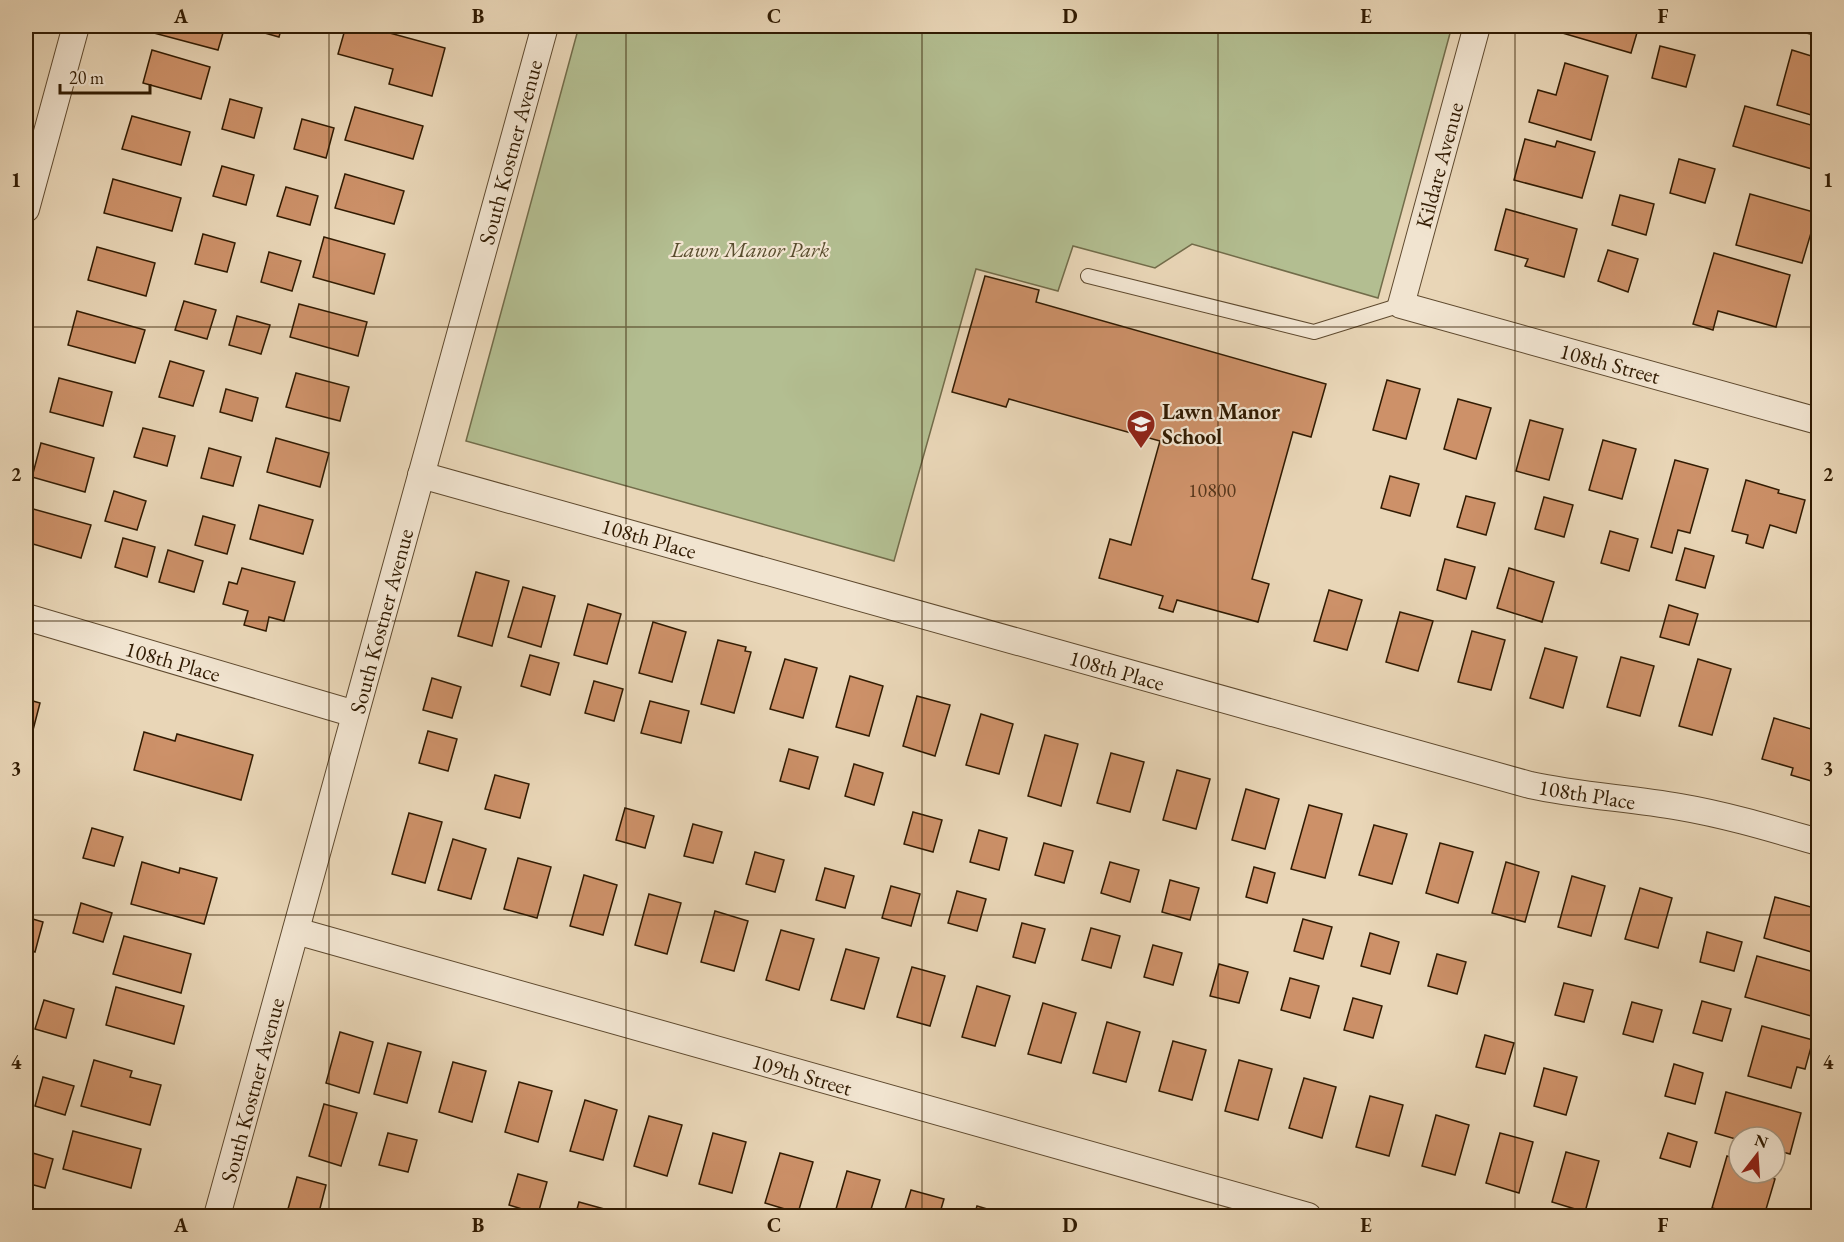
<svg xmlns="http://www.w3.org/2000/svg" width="1844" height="1242" font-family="'EB Garamond',serif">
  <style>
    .green { fill: #b3be91; stroke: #726c4a; stroke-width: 1.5 }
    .building { fill: #cd9169; stroke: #311b02; stroke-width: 1.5 }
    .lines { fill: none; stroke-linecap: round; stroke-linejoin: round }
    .service-casing { stroke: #5f4a2f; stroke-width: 16 }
    .minor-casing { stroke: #5f4a2f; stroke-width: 28 }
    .service { stroke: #f1e4d0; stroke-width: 14 }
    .minor { stroke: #f1e4d0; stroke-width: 26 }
    .grid { fill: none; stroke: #311b02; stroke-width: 1.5; stroke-opacity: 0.55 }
    .labels { text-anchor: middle; stroke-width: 4.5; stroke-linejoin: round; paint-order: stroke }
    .number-label { font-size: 20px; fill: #58381c }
    .street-label { font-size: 22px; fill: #311b02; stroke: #f1e4d0 }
    .park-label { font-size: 22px; font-style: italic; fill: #584c2d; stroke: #f1e4d0 }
    .poi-label { font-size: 22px; font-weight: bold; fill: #311b02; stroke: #f1e4d0; text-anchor: start }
    .neatline { fill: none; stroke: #311b02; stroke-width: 2 }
    .grid-label { font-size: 20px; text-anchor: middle; font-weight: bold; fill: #311b02 }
  </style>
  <rect width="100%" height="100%" fill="#e9d6b7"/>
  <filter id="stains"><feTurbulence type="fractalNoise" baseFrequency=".00333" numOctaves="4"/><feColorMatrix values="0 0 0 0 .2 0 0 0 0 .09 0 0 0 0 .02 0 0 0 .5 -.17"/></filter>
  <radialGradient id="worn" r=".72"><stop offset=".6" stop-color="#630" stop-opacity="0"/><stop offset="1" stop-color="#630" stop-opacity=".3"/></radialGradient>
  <path class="green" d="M 579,26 L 1452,26 L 1378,298 L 1192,244 L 1155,268 L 1073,246 L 1058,291 L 976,269 L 894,561 L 466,441 Z"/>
  <g class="building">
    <path d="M 151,26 L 225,26 L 218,50 L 150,32 Z"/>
    <path d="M 248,26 L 282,26 L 279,37 L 247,28 Z"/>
    <path d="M 346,26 L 364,26 L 445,48 L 432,96 L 389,84 L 393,69 L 338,54 Z"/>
    <path d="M 1553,26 L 1639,26 L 1631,53 L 1552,30 Z"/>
    <path d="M 1788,26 L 1818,26 L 1818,36 L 1787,28 Z"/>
    <path d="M 1660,46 L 1695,55 L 1686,87 L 1652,78 Z"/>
    <path d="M 152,50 L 210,67 L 201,99 L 143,83 Z"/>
    <path d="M 1792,50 L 1818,58 L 1818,117 L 1777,105 Z"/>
    <path d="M 1565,63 L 1608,76 L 1591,140 L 1529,122 L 1538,90 L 1556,95 Z"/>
    <path d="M 230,99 L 262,108 L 254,138 L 222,129 Z"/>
    <path d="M 1745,106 L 1818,127 L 1818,148 L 1812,169 L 1733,146 Z"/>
    <path d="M 355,107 L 423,126 L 413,159 L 345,140 Z"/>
    <path d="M 132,116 L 190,132 L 181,165 L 122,149 Z"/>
    <path d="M 302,119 L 334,128 L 326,158 L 294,149 Z"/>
    <path d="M 1525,139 L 1555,147 L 1557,141 L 1595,152 L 1582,198 L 1514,180 Z"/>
    <path d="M 1679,159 L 1715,169 L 1705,203 L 1670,193 Z"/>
    <path d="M 222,166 L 254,175 L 246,205 L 213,196 Z"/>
    <path d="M 345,174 L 404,191 L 394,224 L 335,208 Z"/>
    <path d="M 113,179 L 181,198 L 172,231 L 104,213 Z"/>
    <path d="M 286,187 L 318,196 L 310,225 L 277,216 Z"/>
    <path d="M 1750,194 L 1817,213 L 1802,263 L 1736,245 Z"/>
    <path d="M 1620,195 L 1654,204 L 1646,235 L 1612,225 Z"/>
    <path d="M 1506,209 L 1577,229 L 1564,277 L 1525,266 L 1528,259 L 1495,250 Z"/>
    <path d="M 203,234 L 235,243 L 227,272 L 195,264 Z"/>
    <path d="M 324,237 L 385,254 L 374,294 L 313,277 Z"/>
    <path d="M 97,247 L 155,263 L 146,296 L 88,280 Z"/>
    <path d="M 1608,250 L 1638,259 L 1628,292 L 1598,281 Z"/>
    <path d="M 269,252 L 301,261 L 292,291 L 261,282 Z"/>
    <path d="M 1714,253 L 1790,275 L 1776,327 L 1718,311 L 1713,330 L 1693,324 Z"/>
    <path d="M 985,276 L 1039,290 L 1036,302 L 1326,384 L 1311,437 L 1293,432 L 1252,579 L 1269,584 L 1258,622 L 1177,600 L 1173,612 L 1159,608 L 1163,596 L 1099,578 L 1110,539 L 1131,545 L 1160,441 L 1009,399 L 1006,407 L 952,392 Z"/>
    <path d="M 184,301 L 216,310 L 207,339 L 175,330 Z"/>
    <path d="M 299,304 L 367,322 L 358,356 L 290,337 Z"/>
    <path d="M 77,311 L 145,330 L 135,363 L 68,345 Z"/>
    <path d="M 237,316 L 270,325 L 261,354 L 229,345 Z"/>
    <path d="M 170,361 L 204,371 L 193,406 L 159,397 Z"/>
    <path d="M 296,373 L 349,387 L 340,421 L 286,407 Z"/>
    <path d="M 59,378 L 112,392 L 103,426 L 50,412 Z"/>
    <path d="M 1387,380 L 1420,389 L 1406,439 L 1373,430 Z"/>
    <path d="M 226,389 L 258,398 L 252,421 L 220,412 Z"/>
    <path d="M 1458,399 L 1491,408 L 1476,459 L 1444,449 Z"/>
    <path d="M 1530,420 L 1563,429 L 1549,480 L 1516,471 Z"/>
    <path d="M 143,428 L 175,436 L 167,466 L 134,457 Z"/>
    <path d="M 276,438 L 329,453 L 320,487 L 267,472 Z"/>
    <path d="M 1603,440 L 1636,449 L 1622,499 L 1589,490 Z"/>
    <path d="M 41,443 L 94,458 L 85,492 L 32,477 Z"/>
    <path d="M 209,448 L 241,457 L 233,486 L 201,478 Z"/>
    <path d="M 1675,460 L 1708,469 L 1690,533 L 1678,530 L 1672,553 L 1651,547 Z"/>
    <path d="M 1390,476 L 1419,484 L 1410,516 L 1381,508 Z"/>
    <path d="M 1746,480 L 1779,490 L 1778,493 L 1805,500 L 1796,533 L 1770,525 L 1763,548 L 1746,543 L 1748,535 L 1732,531 Z"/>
    <path d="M 114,491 L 146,501 L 137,530 L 105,521 Z"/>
    <path d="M 1466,496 L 1495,503 L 1486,535 L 1457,527 Z"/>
    <path d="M 1544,497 L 1573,505 L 1564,537 L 1535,529 Z"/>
    <path d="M 259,505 L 313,520 L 303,554 L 250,539 Z"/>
    <path d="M 26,507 L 91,525 L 81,558 L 26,542 Z"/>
    <path d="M 203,516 L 235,525 L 227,554 L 195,545 Z"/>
    <path d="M 1610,531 L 1638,539 L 1629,571 L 1601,563 Z"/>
    <path d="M 123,538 L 155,547 L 147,577 L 115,567 Z"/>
    <path d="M 1685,548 L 1714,556 L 1705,588 L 1676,580 Z"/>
    <path d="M 168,550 L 203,561 L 194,592 L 159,582 Z"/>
    <path d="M 1445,559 L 1475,567 L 1466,599 L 1437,590 Z"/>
    <path d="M 242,568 L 295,582 L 284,621 L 269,617 L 266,631 L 244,625 L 248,611 L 223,604 L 229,582 L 237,584 Z"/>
    <path d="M 1509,568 L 1554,582 L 1542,622 L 1497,608 Z"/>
    <path d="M 476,572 L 509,581 L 492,646 L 458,636 Z"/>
    <path d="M 523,587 L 555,596 L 541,647 L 508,637 Z"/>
    <path d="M 1329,590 L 1362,600 L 1347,650 L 1314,641 Z"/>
    <path d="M 588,604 L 621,614 L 607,664 L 574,655 Z"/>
    <path d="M 1669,605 L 1698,614 L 1689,645 L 1660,637 Z"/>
    <path d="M 1400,612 L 1433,621 L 1418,671 L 1386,662 Z"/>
    <path d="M 653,622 L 686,632 L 672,682 L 639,673 Z"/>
    <path d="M 1472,631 L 1505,640 L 1491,690 L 1458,682 Z"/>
    <path d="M 718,640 L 746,647 L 745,651 L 751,652 L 734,713 L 701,704 Z"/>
    <path d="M 1545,648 L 1577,657 L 1563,708 L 1530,698 Z"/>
    <path d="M 530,655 L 559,663 L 550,695 L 521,686 Z"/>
    <path d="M 1621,657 L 1654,666 L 1640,716 L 1607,707 Z"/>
    <path d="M 785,659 L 817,668 L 803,718 L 770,709 Z"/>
    <path d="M 1698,659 L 1731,669 L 1712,735 L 1679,726 Z"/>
    <path d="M 850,676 L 883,686 L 869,736 L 836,727 Z"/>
    <path d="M 432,678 L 461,687 L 452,718 L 423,710 Z"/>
    <path d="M 594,681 L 623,689 L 614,721 L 585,713 Z"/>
    <path d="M 917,696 L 950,705 L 935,756 L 903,746 Z"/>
    <path d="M 26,699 L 40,703 L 26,757 Z"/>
    <path d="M 650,701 L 689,711 L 681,743 L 641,733 Z"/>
    <path d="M 981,714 L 1013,724 L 999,774 L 966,765 Z"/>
    <path d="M 1774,718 L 1818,731 L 1818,783 L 1791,775 L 1793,768 L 1762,759 Z"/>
    <path d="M 428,731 L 457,739 L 448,771 L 419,763 Z"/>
    <path d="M 144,732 L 175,741 L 177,734 L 253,755 L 241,800 L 134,770 Z"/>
    <path d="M 1045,735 L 1078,744 L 1061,806 L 1028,796 Z"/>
    <path d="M 789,749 L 818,757 L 809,789 L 780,781 Z"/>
    <path d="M 1111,753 L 1144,762 L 1130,812 L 1097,803 Z"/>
    <path d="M 854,764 L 883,773 L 874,805 L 845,796 Z"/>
    <path d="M 1177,770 L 1210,779 L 1196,829 L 1163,820 Z"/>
    <path d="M 495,775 L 529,784 L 520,818 L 485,809 Z"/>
    <path d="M 1246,789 L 1279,799 L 1265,849 L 1232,840 Z"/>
    <path d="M 1309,805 L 1342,814 L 1325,878 L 1291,869 Z"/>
    <path d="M 625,808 L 654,816 L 645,848 L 616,840 Z"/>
    <path d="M 913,812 L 942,820 L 933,852 L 904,844 Z"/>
    <path d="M 409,813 L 442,822 L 425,883 L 392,874 Z"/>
    <path d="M 693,824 L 722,832 L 713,863 L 684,856 Z"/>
    <path d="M 1374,825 L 1407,834 L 1392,884 L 1359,875 Z"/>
    <path d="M 92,828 L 123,837 L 114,866 L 83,858 Z"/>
    <path d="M 979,830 L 1007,838 L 999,870 L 970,862 Z"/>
    <path d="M 453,839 L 486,849 L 471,899 L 438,890 Z"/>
    <path d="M 1044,843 L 1073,851 L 1064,883 L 1035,875 Z"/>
    <path d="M 1440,843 L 1473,852 L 1458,903 L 1426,893 Z"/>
    <path d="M 755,852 L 784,860 L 775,892 L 746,884 Z"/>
    <path d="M 518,858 L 551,867 L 537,918 L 504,909 Z"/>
    <path d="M 142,862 L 179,873 L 180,868 L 217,878 L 204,924 L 131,904 Z"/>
    <path d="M 1110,862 L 1139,870 L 1130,902 L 1101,893 Z"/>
    <path d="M 1506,862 L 1539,872 L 1525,922 L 1492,913 Z"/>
    <path d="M 1254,867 L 1275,873 L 1267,903 L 1246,897 Z"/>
    <path d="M 825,868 L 854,876 L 845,908 L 816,900 Z"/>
    <path d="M 584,875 L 617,885 L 603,935 L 570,926 Z"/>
    <path d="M 1572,876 L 1605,886 L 1591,936 L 1558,927 Z"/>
    <path d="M 1170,880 L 1199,888 L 1190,920 L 1162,912 Z"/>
    <path d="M 891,886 L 920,894 L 911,926 L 882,918 Z"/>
    <path d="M 1640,888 L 1672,898 L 1658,948 L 1625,939 Z"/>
    <path d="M 957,891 L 986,899 L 977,931 L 948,923 Z"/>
    <path d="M 649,894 L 681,903 L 667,954 L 635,945 Z"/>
    <path d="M 1775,897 L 1818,909 L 1818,954 L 1764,938 Z"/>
    <path d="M 81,903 L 112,913 L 103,942 L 73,933 Z"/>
    <path d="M 715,911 L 748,921 L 734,971 L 701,962 Z"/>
    <path d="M 26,917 L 43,922 L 35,952 L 26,949 Z"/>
    <path d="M 1303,919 L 1332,927 L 1323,959 L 1294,951 Z"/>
    <path d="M 1022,923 L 1045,929 L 1035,963 L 1013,957 Z"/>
    <path d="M 1091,928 L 1120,936 L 1111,968 L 1082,960 Z"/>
    <path d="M 781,930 L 814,939 L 799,990 L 766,980 Z"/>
    <path d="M 1707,932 L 1742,942 L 1734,971 L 1700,962 Z"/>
    <path d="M 1370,933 L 1399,942 L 1390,974 L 1361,966 Z"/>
    <path d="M 124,936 L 191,954 L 181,993 L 113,974 Z"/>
    <path d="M 1153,945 L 1182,953 L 1173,985 L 1144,977 Z"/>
    <path d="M 846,949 L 879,958 L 864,1009 L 831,1000 Z"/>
    <path d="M 1437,954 L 1466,962 L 1457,994 L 1428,986 Z"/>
    <path d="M 1757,956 L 1818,973 L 1818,1018 L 1745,997 Z"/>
    <path d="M 1219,964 L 1248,972 L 1239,1003 L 1210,996 Z"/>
    <path d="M 912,967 L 945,976 L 930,1026 L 897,1017 Z"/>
    <path d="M 1290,978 L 1319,986 L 1310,1018 L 1281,1010 Z"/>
    <path d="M 1564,983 L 1593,990 L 1584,1022 L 1555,1015 Z"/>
    <path d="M 977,986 L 1010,996 L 995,1046 L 962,1037 Z"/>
    <path d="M 116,987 L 184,1006 L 174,1044 L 106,1025 Z"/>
    <path d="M 1353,998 L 1382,1006 L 1373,1038 L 1344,1030 Z"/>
    <path d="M 44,1000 L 74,1009 L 66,1038 L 35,1029 Z"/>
    <path d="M 1702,1001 L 1731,1009 L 1722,1041 L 1693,1033 Z"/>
    <path d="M 1632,1002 L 1662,1010 L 1653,1042 L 1623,1034 Z"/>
    <path d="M 1043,1003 L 1076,1013 L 1061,1063 L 1028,1054 Z"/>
    <path d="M 1107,1022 L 1140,1032 L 1126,1082 L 1093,1073 Z"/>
    <path d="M 1762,1026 L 1813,1040 L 1805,1069 L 1797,1067 L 1791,1088 L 1748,1076 Z"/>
    <path d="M 340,1032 L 373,1042 L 359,1093 L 326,1083 Z"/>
    <path d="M 1485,1035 L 1514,1043 L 1505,1074 L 1476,1067 Z"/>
    <path d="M 1173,1041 L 1206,1050 L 1192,1100 L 1159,1091 Z"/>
    <path d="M 388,1043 L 421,1052 L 407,1103 L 374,1094 Z"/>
    <path d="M 94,1060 L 132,1071 L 130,1077 L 161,1085 L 150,1125 L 81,1106 Z"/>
    <path d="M 1239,1060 L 1272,1069 L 1258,1120 L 1225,1111 Z"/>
    <path d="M 453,1062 L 486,1071 L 472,1122 L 439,1112 Z"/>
    <path d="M 1674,1064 L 1703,1073 L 1695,1104 L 1665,1096 Z"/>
    <path d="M 1544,1068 L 1577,1077 L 1566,1115 L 1534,1106 Z"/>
    <path d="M 43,1077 L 74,1086 L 65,1115 L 35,1106 Z"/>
    <path d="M 1304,1078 L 1336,1087 L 1322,1138 L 1289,1128 Z"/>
    <path d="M 519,1082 L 552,1091 L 538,1142 L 505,1132 Z"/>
    <path d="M 1726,1092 L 1801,1113 L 1790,1154 L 1775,1150 L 1775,1137 L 1739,1137 L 1739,1140 L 1715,1133 Z"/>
    <path d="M 1370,1096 L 1403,1105 L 1389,1156 L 1356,1147 Z"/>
    <path d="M 585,1100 L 617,1110 L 603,1160 L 570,1151 Z"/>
    <path d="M 324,1104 L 357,1113 L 341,1166 L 309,1156 Z"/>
    <path d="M 1436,1115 L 1469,1125 L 1455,1175 L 1422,1166 Z"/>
    <path d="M 649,1116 L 682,1125 L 667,1176 L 634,1166 Z"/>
    <path d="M 73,1131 L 141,1149 L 131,1188 L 63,1169 Z"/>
    <path d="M 388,1133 L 417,1140 L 408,1172 L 379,1165 Z"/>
    <path d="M 713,1133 L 746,1142 L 732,1193 L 699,1184 Z"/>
    <path d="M 1500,1133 L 1533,1142 L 1519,1193 L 1486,1183 Z"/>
    <path d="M 1668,1133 L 1697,1142 L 1690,1167 L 1660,1158 Z"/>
    <path d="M 26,1151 L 53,1159 L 45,1188 L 26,1183 Z"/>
    <path d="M 1566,1152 L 1599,1161 L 1585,1212 L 1552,1202 Z"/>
    <path d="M 780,1153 L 813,1162 L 798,1213 L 765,1203 Z"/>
    <path d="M 1727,1156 L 1739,1159 L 1739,1173 L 1758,1173 L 1775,1179 L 1764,1216 L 1743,1216 L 1712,1208 Z"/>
    <path d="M 847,1171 L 880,1180 L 869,1216 L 834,1216 Z"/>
    <path d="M 518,1174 L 547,1182 L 538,1214 L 509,1205 Z"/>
    <path d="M 297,1177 L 326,1185 L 318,1216 L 288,1209 Z"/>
    <path d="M 911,1190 L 944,1199 L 939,1216 L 903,1216 Z"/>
    <path d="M 579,1202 L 608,1210 L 606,1216 L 575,1216 Z"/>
    <path d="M 977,1206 L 1011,1216 L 974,1216 Z"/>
    <path d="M 52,1211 L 73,1216 L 50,1216 Z"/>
  </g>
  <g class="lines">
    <g class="service-casing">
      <path id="service" d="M 1088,276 L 1314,332 L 1401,305"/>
    </g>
    <g class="minor-casing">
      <g id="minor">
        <path d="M 1477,26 L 1401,305 L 1818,421"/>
        <path d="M 26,209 L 76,26"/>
        <path d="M 421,475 L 1530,785 C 1580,796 1630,798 1680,807 C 1727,815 1773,829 1818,842"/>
        <path d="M 26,617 L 355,714"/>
        <path d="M 296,931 L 1308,1216"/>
        <path d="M 217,1216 L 545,26"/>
      </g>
    </g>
    <use href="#service" class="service"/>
    <use href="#minor" class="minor"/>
  </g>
  <path class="grid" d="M 329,26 L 329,1216M 626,26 L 626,1216M 922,26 L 922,1216M 1218,26 L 1218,1216M 1515,26 L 1515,1216M 26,327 L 1818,327M 26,621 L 1818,621M 26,915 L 1818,915"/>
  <defs>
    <g id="school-pin" transform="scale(1.5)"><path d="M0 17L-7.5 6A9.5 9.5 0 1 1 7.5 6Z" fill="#8f2418" stroke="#f1e4d0"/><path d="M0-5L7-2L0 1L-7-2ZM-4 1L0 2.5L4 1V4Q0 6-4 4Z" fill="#fff"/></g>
  </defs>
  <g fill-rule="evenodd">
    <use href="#school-pin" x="1141" y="424"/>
  </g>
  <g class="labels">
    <g class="number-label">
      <text x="1212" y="497">10800</text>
    </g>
    <g class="street-label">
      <text transform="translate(510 152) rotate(-75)" y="8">South Kostner Avenue</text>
      <text transform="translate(1439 165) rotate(-75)" y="8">Kildare Avenue</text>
      <text transform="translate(1610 363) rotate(15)" y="8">108th Street</text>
      <text transform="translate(649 538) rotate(16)" y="8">108th Place</text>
      <text transform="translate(381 621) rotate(-75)" y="8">South Kostner Avenue</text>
      <text transform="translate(173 661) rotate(16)" y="8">108th Place</text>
      <text transform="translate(1117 670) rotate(16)" y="8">108th Place</text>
      <text transform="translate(1587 794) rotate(9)" y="8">108th Place</text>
      <text transform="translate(802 1074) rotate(16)" y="8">109th Street</text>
      <text transform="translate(252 1090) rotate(-75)" y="8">South Kostner Avenue</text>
    </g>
    <g class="park-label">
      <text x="750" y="257">Lawn Manor Park</text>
    </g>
    <g class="poi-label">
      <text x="1162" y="419">Lawn Manor<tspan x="1162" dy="25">School</tspan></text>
    </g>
  </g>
  <rect width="1844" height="1242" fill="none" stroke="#e9d6b7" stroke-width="66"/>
  <g transform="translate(1757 1155) rotate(17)"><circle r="28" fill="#f1e4d0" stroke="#a4947e" stroke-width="1.5"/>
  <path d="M0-4.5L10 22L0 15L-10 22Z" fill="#8f2418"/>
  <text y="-9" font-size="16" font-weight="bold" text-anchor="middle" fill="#311b02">N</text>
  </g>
  <path d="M60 84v9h90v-9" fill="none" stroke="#311b02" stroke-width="3"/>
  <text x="69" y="84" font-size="18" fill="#311b02" stroke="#f1e4d0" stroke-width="4.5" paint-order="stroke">20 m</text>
  <rect x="33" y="33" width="1778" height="1176" class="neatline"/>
  <g class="grid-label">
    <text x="181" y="23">A</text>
    <text x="478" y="23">B</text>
    <text x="774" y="23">C</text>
    <text x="1070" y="23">D</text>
    <text x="1366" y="23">E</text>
    <text x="1663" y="23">F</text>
    <text x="16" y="187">1</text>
    <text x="1828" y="187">1</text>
    <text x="16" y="481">2</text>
    <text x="1828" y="481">2</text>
    <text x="16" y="775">3</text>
    <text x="1828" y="775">3</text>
    <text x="16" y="1069">4</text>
    <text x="1828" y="1069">4</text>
    <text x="181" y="1232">A</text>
    <text x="478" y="1232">B</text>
    <text x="774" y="1232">C</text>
    <text x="1070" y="1232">D</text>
    <text x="1366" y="1232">E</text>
    <text x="1663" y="1232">F</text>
  </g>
  <rect width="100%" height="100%" filter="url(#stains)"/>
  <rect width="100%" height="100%" fill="url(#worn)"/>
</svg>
